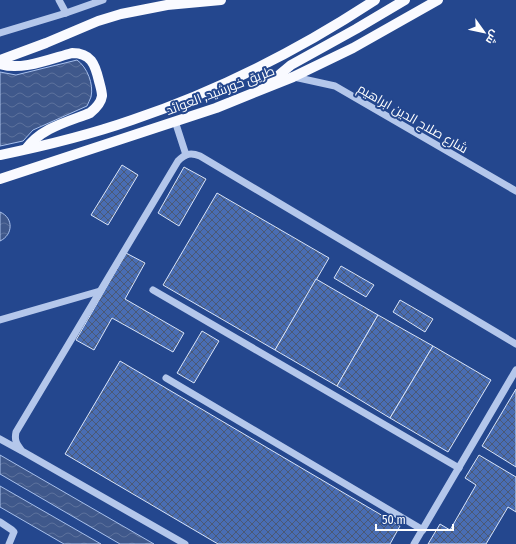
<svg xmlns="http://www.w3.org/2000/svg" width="516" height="544" font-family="'Fira Sans Condensed',Cairo,sans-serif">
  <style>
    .water { fill: url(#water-waves); stroke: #a8c0ec }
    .building { fill: url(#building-cross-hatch); stroke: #d9e4f8 }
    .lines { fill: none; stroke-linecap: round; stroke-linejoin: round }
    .minor { stroke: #b4c7eb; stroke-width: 7 }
    .major { stroke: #f9faff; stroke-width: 10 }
    .labels { text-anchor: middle; stroke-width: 4; stroke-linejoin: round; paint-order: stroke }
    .street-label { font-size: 13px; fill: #fff; stroke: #24478e }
  </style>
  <defs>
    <pattern id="water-waves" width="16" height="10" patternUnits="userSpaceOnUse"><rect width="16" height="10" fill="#3f588b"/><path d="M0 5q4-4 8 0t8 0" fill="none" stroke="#5c719c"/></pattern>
    <pattern id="building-cross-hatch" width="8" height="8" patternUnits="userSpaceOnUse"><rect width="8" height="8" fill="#496db3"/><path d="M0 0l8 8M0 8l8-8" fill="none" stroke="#4b5975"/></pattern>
  </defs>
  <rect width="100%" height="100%" fill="#24478e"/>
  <g class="water">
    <path d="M 77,60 C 87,67 94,84 91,97 C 90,100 88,103 87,106 L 33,130 L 23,141 L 0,146 L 0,72 L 16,75 Z"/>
    <path d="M 0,212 C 14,218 13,235 0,241 Z"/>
    <path d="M 0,455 L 154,544 L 120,544 L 0,474 Z"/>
    <path d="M 0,486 L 101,544 L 64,544 L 0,507 Z"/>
  </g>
  <g class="building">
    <path d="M 122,165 L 138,175 L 108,225 L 91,215 Z"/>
    <path d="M 184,167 L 206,179 L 179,226 L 158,213 Z"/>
    <path d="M 217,193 L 329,258 L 275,350 L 163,285 Z"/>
    <path d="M 126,253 L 145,263 L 125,299 L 184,333 L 173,352 L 112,318 L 94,350 L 76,340 Z"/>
    <path d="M 341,266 L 374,285 L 366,297 L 334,278 Z"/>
    <path d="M 316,279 L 378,315 L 337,386 L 275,350 Z"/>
    <path d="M 400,300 L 433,319 L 425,332 L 393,312 Z"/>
    <path d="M 378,315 L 433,346 L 390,418 L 337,386 Z"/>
    <path d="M 202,331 L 219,341 L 194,383 L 177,373 Z"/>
    <path d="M 433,346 L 491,380 L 448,452 L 390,418 Z"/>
    <path d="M 120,361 L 400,526 L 390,544 L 218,544 L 65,454 Z"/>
    <path d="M 516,389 L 516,467 L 482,446 Z"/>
    <path d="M 479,455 L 516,477 L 516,512 L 508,507 L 486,544 L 428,544 L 440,524 L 450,530 L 476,485 L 465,478 Z"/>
  </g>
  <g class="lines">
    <g class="minor">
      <path d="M 59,0 L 66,13"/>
      <path d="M 0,33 L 66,13 L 103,0"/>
      <path d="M 294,77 L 335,86 L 516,191"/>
      <path d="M 175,121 L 186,155"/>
      <path d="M 153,290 L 459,468"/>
      <path d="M 0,320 L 100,291"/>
      <path d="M 166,378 L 423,530"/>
      <path d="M 0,439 L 20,450"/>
      <path d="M 0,522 L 12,530 L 14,532 L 9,544"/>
      <path d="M 185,544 L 22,451 C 17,444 14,441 16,432 L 178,161 C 185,154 190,152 200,156 L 516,344"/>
      <path d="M 414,544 L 516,370"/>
    </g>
    <g class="major">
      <path d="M 0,60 L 46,43 L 98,21 L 121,14 L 167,5 L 221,0"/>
      <path d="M 0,64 C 21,71 50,59 72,53 C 91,53 95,64 99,81 C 100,85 102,91 102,96 C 101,103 95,109 90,113 C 67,122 41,128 26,149"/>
      <path d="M 267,85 L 291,65 L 356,29 L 405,0"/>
      <path d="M 0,155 C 44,146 89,135 132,120 C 218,91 299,50 375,0"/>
      <path d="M 0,179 L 216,108 L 293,77 L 353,48 L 438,0"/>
    </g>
  </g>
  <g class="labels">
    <g class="street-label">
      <text transform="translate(220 90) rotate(-21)" y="5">طريق خورشيد, العوائد</text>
      <text transform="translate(413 118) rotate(30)" y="5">شارع صلاح الدين ابراهيم</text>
    </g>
  </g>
  <g transform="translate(484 32) rotate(123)" stroke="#24478e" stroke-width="3" paint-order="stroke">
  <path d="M0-3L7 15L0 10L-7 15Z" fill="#ffffff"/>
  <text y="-6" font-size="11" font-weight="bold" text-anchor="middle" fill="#ffffff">ش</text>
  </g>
  <path d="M376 524v6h77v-6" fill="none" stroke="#ffffff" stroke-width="2"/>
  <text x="382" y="524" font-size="12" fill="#ffffff" stroke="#24478e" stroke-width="3" paint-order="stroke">50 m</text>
</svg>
